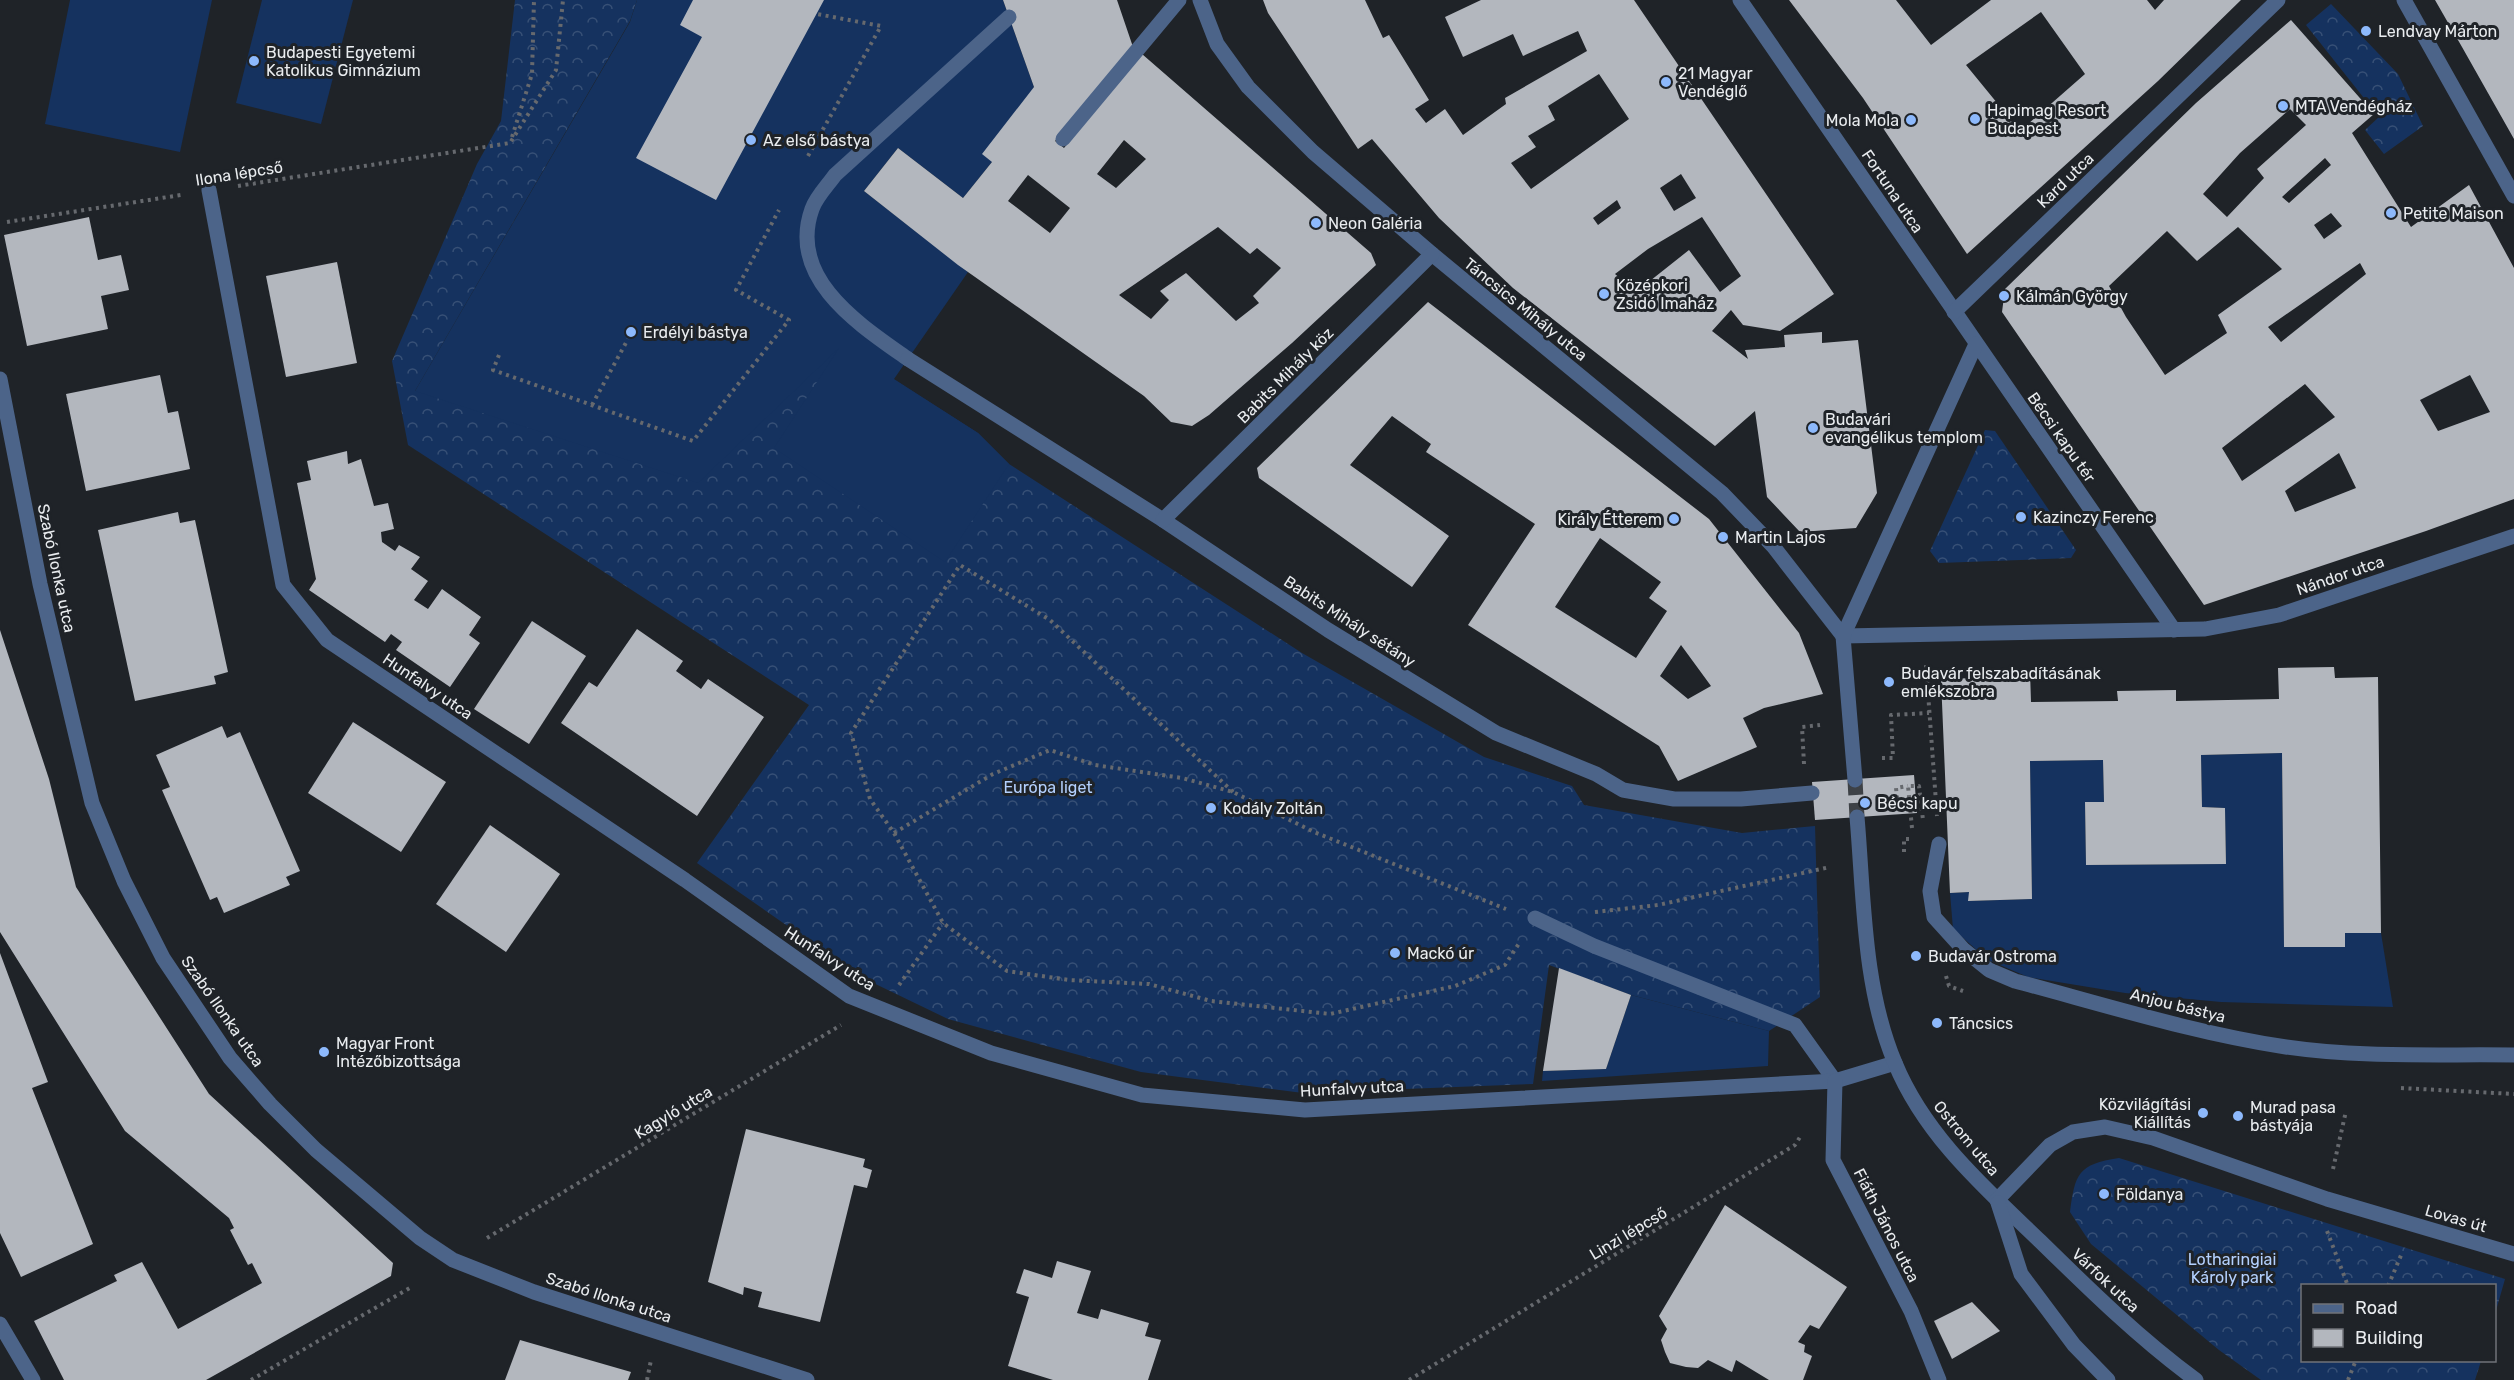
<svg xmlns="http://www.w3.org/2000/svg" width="2514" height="1380" font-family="Rubik,sans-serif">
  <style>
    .forest { fill: url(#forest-crowns) }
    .garden { fill: #15325f }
    .building { fill: #b3b7be; fill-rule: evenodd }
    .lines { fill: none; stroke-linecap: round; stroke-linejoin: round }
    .minor-tunnel { stroke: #3d4146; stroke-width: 15; stroke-dasharray: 15 8; stroke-linecap: butt }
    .path { stroke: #66696e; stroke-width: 4; stroke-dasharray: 3 4.5; stroke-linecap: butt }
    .service { stroke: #4c6489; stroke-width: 15 }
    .pedestrian { stroke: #4c6489; stroke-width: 15 }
    .minor { stroke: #4c6489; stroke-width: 15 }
    .poi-dot { fill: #8db9fc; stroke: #1f2328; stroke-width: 2 }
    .labels { text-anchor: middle; stroke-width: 6; stroke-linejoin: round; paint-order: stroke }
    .poi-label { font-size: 16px; fill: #e9ecef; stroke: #1f2328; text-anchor: start }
    .street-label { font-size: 16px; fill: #e9ecef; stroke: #1f2328 }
    .park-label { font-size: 16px; fill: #b3d0fe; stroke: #1f2328 }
  </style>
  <defs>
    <pattern id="forest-crowns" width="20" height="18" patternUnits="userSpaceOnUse" patternTransform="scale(1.5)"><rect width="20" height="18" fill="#15325f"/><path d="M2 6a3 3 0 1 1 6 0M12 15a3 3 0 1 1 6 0" fill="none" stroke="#375076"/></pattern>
  </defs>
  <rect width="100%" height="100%" fill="#1f2328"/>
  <g class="forest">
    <path d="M 515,0 L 637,0 L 630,21 L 415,391 L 841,346 L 978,433 L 1009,464 L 1302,653 L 1484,757 L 1572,786 L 1584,805 L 1742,833 L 1815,826 L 1820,997 L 1769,1031 L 1631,995 L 1549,965 L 1533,1084 L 1303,1093 L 1141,1072 L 948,1019 L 861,977 L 697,863 L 809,705 L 408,445 L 392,361 L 477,164 L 501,121 Z"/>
    <path d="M 2331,4 L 2398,74 L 2423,126 L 2384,154 L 2365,130 L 2379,117 L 2306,25 Z"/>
    <path d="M 1985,430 L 1995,431 L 2076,550 L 2071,558 L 1939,563 L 1930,551 Z"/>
    <path d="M 2119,1158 L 2505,1279 L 2495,1314 L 2494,1286 L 2302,1286 L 2302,1360 L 2481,1361 L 2475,1380 L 2261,1380 L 2219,1350 L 2091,1244 L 2070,1212 C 2075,1174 2078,1164 2119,1158 Z"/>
  </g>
  <g class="garden">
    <path d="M 70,0 L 212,0 L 180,152 L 45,124 Z"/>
    <path d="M 262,0 L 353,0 L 321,124 L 236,103 Z"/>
    <path d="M 637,0 L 1003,0 L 1034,87 L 992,162 L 963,198 L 898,148 L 864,191 L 968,272 L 894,379 L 978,433 L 1009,464 L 945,562 L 774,448 L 839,348 L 698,483 L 415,391 L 630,22 Z"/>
    <path d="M 2282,753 L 2284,947 L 2344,947 L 2345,933 L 2381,933 L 2393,1007 L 2221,1002 L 2125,993 L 2028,977 L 1988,960 L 1953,929 L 1950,893 L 1969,892 L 1969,901 L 2032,899 L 2030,761 L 2103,760 L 2104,802 L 2085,803 L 2086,865 L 2226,864 L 2225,808 L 2202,807 L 2201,755 Z"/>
    <path d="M 1631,995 L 1769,1031 L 1768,1066 L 1542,1081 L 1543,1071 L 1606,1069 Z"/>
  </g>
  <g class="building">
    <path d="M 693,0 L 824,0 L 716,200 L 636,158 L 702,37 L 680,25 Z"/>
    <path d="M 1003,0 L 1117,0 L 1133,47 L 1055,141 L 1064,148 L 1142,54 L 1371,253 L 1376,265 L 1292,343 L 1209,415 L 1192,426 L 1171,422 L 1144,396 L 958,265 L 864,191 L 898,148 L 963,198 L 992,162 L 982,154 L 1034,87 ZM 1124,140 L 1146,159 L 1116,188 L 1097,174 ZM 1028,175 L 1070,208 L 1050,233 L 1008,201 ZM 1218,227 L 1250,254 L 1257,248 L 1281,268 L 1253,296 L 1259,303 L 1236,321 L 1186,273 L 1160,291 L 1169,300 L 1151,319 L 1119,295 Z"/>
    <path d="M 1263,0 L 1365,0 L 1383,38 L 1389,35 L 1429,100 L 1415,109 L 1426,123 L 1445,109 L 1463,135 L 1506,104 L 1505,98 L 1587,51 L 1578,31 L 1523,56 L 1513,34 L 1463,57 L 1445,17 L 1481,0 L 1634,0 L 1834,294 L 1780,331 L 1743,325 L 1731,310 L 1712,331 L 1748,359 L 1745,350 L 1785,347 L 1784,335 L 1822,332 L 1822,343 L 1858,340 L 1877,493 L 1856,528 L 1800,532 L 1767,497 L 1755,411 L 1715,446 L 1513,288 L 1439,218 L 1372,139 L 1358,149 L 1268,13 ZM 1599,74 L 1629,119 L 1531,189 L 1511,163 L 1536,147 L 1528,136 L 1555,120 L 1548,106 ZM 1681,174 L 1696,198 L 1674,211 L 1660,188 ZM 1617,200 L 1621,208 L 1598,225 L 1593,218 ZM 1702,217 L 1741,276 L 1720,292 L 1689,250 L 1636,292 L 1615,274 L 1648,249 Z"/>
    <path d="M 1789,0 L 1896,0 L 1931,45 L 1991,0 L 2147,0 L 2155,10 L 2164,0 L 2241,0 L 2158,81 L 1967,254 L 1863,98 ZM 2041,12 L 2085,74 L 2020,131 L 1966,65 Z"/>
    <path d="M 2435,0 L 2514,0 L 2514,139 L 2462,47 Z"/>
    <path d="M 2291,20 L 2374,114 L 2352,133 L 2411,227 L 2469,185 L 2514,268 L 2514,499 L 2426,531 L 2204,605 L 2002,312 L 2005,289 L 2196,103 ZM 2290,109 L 2306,125 L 2257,169 L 2264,178 L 2227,217 L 2203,194 L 2240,153 ZM 2325,158 L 2331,165 L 2289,203 L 2282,197 ZM 2331,213 L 2342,226 L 2324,239 L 2314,225 ZM 2238,227 L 2282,269 L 2218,315 L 2227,333 L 2165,375 L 2126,317 L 2109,286 L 2167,231 L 2197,261 ZM 2360,263 L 2366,274 L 2281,342 L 2268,327 ZM 2470,375 L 2490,412 L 2438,431 L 2420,400 ZM 2305,384 L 2335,417 L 2242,481 L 2222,448 ZM 2339,453 L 2356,488 L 2295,512 L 2285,491 Z"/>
    <path d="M 89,217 L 98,260 L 121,255 L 129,290 L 101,296 L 108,329 L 27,346 L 4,235 Z"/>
    <path d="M 337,262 L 357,363 L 286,377 L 266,276 Z"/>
    <path d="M 1428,302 L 1709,519 L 1799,633 L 1823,694 L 1764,708 L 1743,718 L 1757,747 L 1678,781 L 1659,746 L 1468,625 L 1535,524 L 1426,452 L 1431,444 L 1392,416 L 1350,465 L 1449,536 L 1412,587 L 1259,478 L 1257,468 ZM 1600,538 L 1661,582 L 1649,598 L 1667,611 L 1636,658 L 1555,607 ZM 1681,645 L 1711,686 L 1688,699 L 1660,676 Z"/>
    <path d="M 160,375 L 168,413 L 178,411 L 190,469 L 86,491 L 66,394 Z"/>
    <path d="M 347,451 L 348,464 L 361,459 L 374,506 L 388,503 L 394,529 L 381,532 L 382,542 L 395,551 L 399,545 L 420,557 L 411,569 L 428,581 L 414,600 L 428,609 L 442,589 L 481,617 L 469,635 L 480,643 L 450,687 L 396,650 L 402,642 L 391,634 L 385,642 L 309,590 L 316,579 L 297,483 L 311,480 L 307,461 Z"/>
    <path d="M 178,512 L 180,523 L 195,520 L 228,672 L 214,676 L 216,684 L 135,701 L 98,530 Z"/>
    <path d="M 532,621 L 586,656 L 529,744 L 474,709 Z"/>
    <path d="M 637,629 L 683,661 L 676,671 L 701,689 L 708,679 L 764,717 L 697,816 L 561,723 L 589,682 L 597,687 Z"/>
    <path d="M 0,630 L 49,779 L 76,887 L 209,1094 L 393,1263 L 391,1276 L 206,1380 L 64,1380 L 34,1321 L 117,1281 L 114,1275 L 142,1262 L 178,1329 L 262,1283 L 252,1263 L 248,1265 L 230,1230 L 234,1228 L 229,1218 L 125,1131 L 0,932 Z"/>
    <path d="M 2334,667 L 2335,678 L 2378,677 L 2381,933 L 2345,933 L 2345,947 L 2284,947 L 2282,753 L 2201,755 L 2202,807 L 2225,808 L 2226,864 L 2086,865 L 2085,802 L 2104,802 L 2103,760 L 2030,761 L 2032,899 L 1968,901 L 1969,892 L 1950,893 L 1941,679 L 1977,678 L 1977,673 L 2030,671 L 2031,702 L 2118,701 L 2117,691 L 2176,690 L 2176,701 L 2279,699 L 2278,668 Z"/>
    <path d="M 353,722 L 446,782 L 401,852 L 308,793 Z"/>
    <path d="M 222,726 L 227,738 L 240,732 L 300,871 L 286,877 L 290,885 L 224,913 L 217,897 L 210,900 L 162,790 L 170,787 L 156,755 Z"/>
    <path d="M 1914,775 L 1917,813 L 1815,820 L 1812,782 Z"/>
    <path d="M 490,825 L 560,874 L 506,952 L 436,904 Z"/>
    <path d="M 0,953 L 48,1082 L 32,1088 L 93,1244 L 21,1277 L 0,1233 Z"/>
    <path d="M 1559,968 L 1631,995 L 1606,1069 L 1543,1071 Z"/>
    <path d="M 746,1129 L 865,1159 L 863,1167 L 872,1170 L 867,1188 L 854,1185 L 820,1322 L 758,1307 L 762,1292 L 744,1287 L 743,1295 L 708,1282 Z"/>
    <path d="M 1725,1205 L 1847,1287 L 1819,1329 L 1810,1325 L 1798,1342 L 1805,1345 L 1804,1352 L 1812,1356 L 1803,1380 L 1769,1380 L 1736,1360 L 1732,1372 L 1708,1360 L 1698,1368 L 1686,1367 L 1670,1363 L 1665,1352 L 1661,1340 L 1667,1329 L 1659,1316 Z"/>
    <path d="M 1057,1261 L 1091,1271 L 1077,1313 L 1098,1319 L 1101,1309 L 1149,1323 L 1145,1336 L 1161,1340 L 1148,1380 L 1053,1380 L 1008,1366 L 1029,1297 L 1016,1293 L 1024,1269 L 1052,1278 Z"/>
    <path d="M 1972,1302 L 2000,1331 L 1952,1359 L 1934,1321 Z"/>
    <path d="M 520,1340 L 631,1372 L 628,1380 L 505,1380 Z"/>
  </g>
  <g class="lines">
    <path class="minor-tunnel" d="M 1855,780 L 1857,817"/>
    <g class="path">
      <path d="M 512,137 L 532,74 L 534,0"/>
      <path d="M 808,156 L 881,26 L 817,14"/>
      <path d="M 238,186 L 510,143 L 556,70 L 563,0"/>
      <path d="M 7,222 L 181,195"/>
      <path d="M 499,355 L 493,370 L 693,441 L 789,320 L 736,290 L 779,210"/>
      <path d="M 592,405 L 628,339"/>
      <path d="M 1926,665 L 1937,816"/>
      <path d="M 1882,758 L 1893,758 L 1891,715 L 1929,713"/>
      <path d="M 1804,764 L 1802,727 L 1820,725"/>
      <path d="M 1233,792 L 1050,620 L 960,565 L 851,733 L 870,799 L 894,833 L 943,923 L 1007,971 L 1069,980 L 1149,984 L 1211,1001 L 1330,1014 L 1455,986 L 1505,965 L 1520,942"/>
      <path d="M 1883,807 L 1898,806 L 1896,788 L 1908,786"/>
      <path d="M 1912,828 L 1908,786 L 1919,786 L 1923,820"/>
      <path d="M 894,833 L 993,774 L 1050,750 L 1095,765 L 1182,778 L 1233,792 L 1314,832 L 1506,909"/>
      <path d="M 1904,852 L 1904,839 L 1910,839"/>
      <path d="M 1595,912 L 1658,905 L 1830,867"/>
      <path d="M 1946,976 L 1949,986 L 1963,991"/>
      <path d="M 899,985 L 943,923"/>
      <path d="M 2401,1088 L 2514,1094"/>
      <path d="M 2333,1169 L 2346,1111"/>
      <path d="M 2327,1231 L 2348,1286"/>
      <path d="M 487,1238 L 841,1025"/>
      <path d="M 2388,1286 L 2402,1253"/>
      <path d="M 251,1380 L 413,1286"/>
      <path d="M 647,1380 L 651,1360"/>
      <path d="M 1409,1380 L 1795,1145 L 1802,1134"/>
      <path d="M 2348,1380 L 2356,1360"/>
    </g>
    <g class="service">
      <path d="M 908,359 C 860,325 787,279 812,209 C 816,197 828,185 835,175 L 1009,17"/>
      <path d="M 1535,918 L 1594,946 L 1795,1025 L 1835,1081"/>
    </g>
    <path class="pedestrian" d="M 1939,844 L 1930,891 L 1934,917 L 1963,949 L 1989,970 L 2015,981 C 2105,1005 2194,1033 2286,1047 C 2361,1058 2438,1054 2514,1055"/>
    <g class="minor">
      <path d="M 1200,0 L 1217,44 L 1248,87 L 1313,152 L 1432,254 L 1722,493 L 1773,546 L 1843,636"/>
      <path d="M 1740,0 L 2174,630"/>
      <path d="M 2404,0 L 2514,196"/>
      <path d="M 1063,139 L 1179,0"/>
      <path d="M 209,190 L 283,585 L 327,640 L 685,880 L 849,996 L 991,1053 L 1142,1095 L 1305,1110 L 1835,1081 L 1895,1063"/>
      <path d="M 1954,312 L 2278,0"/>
      <path d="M 908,359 L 1163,520 L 1328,630 L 1496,733 L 1596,774 L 1623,790 L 1674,799 L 1741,799 L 1812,793"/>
      <path d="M 0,379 L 40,584 L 92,803 L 124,881 L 163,958 L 230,1058 L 270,1104 L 316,1150 L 420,1238 L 453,1260 L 534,1292 L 807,1380"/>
      <path d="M 1163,520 L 1432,254"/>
      <path d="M 1843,636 L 2205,629 L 2279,615 L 2514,536"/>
      <path d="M 1855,780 L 1843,636 L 1976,344"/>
      <path d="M 1857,817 C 1864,898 1863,987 1895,1063 C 1925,1136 1985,1188 2040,1241 C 2090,1290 2140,1339 2196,1380"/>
      <path d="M 1835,1081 L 1833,1160 L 1911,1311 L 1939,1380"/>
      <path d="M 1997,1200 L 2050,1145 L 2073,1132 L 2105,1127 L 2153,1138 L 2327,1199 L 2514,1254"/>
      <path d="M 1998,1203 L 2021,1274 L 2074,1345 L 2108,1380"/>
      <path d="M 0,1324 L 33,1380"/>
    </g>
  </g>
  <g class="poi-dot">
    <circle cx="2366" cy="31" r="6"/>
    <circle cx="254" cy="61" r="6"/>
    <circle cx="1666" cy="82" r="6"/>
    <circle cx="2283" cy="106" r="6"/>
    <circle cx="1975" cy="119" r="6"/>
    <circle cx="1911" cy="120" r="6"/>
    <circle cx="751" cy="140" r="6"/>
    <circle cx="2391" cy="213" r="6"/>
    <circle cx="1316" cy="223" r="6"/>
    <circle cx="1604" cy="294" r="6"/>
    <circle cx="2004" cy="296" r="6"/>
    <circle cx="631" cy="332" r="6"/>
    <circle cx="1813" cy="428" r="6"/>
    <circle cx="2021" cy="517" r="6"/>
    <circle cx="1674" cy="519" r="6"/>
    <circle cx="1723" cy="537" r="6"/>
    <circle cx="1889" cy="682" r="6"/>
    <circle cx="1865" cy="803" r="6"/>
    <circle cx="1211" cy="808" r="6"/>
    <circle cx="1395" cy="953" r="6"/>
    <circle cx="1916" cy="956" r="6"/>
    <circle cx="1937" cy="1023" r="6"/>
    <circle cx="324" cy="1052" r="6"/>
    <circle cx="2203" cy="1113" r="6"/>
    <circle cx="2238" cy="1116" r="6"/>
    <circle cx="2104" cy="1194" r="6"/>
  </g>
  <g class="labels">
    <g class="poi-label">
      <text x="2378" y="37">Lendvay Márton</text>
      <text x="266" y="58">Budapesti Egyetemi<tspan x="266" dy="18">Katolikus Gimnázium</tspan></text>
      <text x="1678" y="79">21 Magyar<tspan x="1678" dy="18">Vendéglő</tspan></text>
      <text x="2295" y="112">MTA Vendégház</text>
      <text x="1987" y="116">Hapimag Resort<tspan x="1987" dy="18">Budapest</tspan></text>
      <text x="1899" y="126" text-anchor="end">Mola Mola</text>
      <text x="763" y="146">Az első bástya</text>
      <text x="2403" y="219">Petite Maison</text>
      <text x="1328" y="229">Neon Galéria</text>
      <text x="1616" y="291">Középkori<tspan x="1616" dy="18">Zsidó Imaház</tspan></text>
      <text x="2016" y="302">Kálmán György</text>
      <text x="643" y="338">Erdélyi bástya</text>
      <text x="1825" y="425">Budavári<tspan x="1825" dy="18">evangélikus templom</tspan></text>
      <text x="2033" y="523">Kazinczy Ferenc</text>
      <text x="1662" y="525" text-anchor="end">Király Étterem</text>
      <text x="1735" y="543">Martin Lajos</text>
      <text x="1901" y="679">Budavár felszabadításának<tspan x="1901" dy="18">emlékszobra</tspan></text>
      <text x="1877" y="809">Bécsi kapu</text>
      <text x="1223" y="814">Kodály Zoltán</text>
      <text x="1407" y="959">Mackó úr</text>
      <text x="1928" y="962">Budavár Ostroma</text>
      <text x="1949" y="1029">Táncsics</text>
      <text x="336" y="1049">Magyar Front<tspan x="336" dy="18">Intézőbizottsága</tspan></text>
      <text x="2191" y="1110" text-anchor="end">Közvilágítási<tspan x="2191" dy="18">Kiállítás</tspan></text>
      <text x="2250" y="1113">Murad pasa<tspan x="2250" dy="18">bástyája</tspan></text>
      <text x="2116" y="1200">Földanya</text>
    </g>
    <g class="street-label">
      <text transform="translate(239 173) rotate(-9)" y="6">Ilona lépcső</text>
      <text transform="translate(2065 180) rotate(-44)" y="6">Kard utca</text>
      <text transform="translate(1893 191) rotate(56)" y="6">Fortuna utca</text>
      <text transform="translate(1526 309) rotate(39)" y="6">Táncsics Mihály utca</text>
      <text transform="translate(1285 375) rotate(-45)" y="6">Babits Mihály köz</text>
      <text transform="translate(2062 437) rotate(55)" y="6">Bécsi kapu tér</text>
      <text transform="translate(57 568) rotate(78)" y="6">Szabó Ilonka utca</text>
      <text transform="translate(2340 575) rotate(-19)" y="6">Nándor utca</text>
      <text transform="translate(1350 621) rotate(33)" y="6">Babits Mihály sétány</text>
      <text transform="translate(428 686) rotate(34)" y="6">Hunfalvy utca</text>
      <text transform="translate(830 958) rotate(33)" y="6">Hunfalvy utca</text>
      <text transform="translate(2178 1005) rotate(14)" y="6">Anjou bástya</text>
      <text transform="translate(223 1011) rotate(55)" y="6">Szabó Ilonka utca</text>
      <text transform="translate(1352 1088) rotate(-3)" y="6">Hunfalvy utca</text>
      <text transform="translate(673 1112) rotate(-31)" y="6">Kagyló utca</text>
      <text transform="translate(1967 1138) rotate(50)" y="6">Ostrom utca</text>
      <text transform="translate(2456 1218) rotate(16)" y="6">Lovas út</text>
      <text transform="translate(1887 1225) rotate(63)" y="6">Fiáth János utca</text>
      <text transform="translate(1628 1233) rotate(-31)" y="6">Linzi lépcső</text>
      <text transform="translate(2106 1280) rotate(43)" y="6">Várfok utca</text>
      <text transform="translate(609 1297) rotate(18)" y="6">Szabó Ilonka utca</text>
    </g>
    <g class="park-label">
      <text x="1048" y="793">Európa liget</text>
      <text x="2232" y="1265">Lotharingiai<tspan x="2232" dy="18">Károly park</tspan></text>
    </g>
  </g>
  <rect x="2301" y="1284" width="195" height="78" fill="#1f2328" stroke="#707378" stroke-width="1.5"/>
  <rect x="2313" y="1304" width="30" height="9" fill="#4c6489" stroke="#707378" stroke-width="1.5"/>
  <text x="2355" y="1314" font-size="18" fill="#e9ecef">Road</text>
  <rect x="2313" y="1329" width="30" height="18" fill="#b3b7be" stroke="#707378" stroke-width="1.5"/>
  <text x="2355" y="1344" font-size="18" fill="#e9ecef">Building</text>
</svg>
